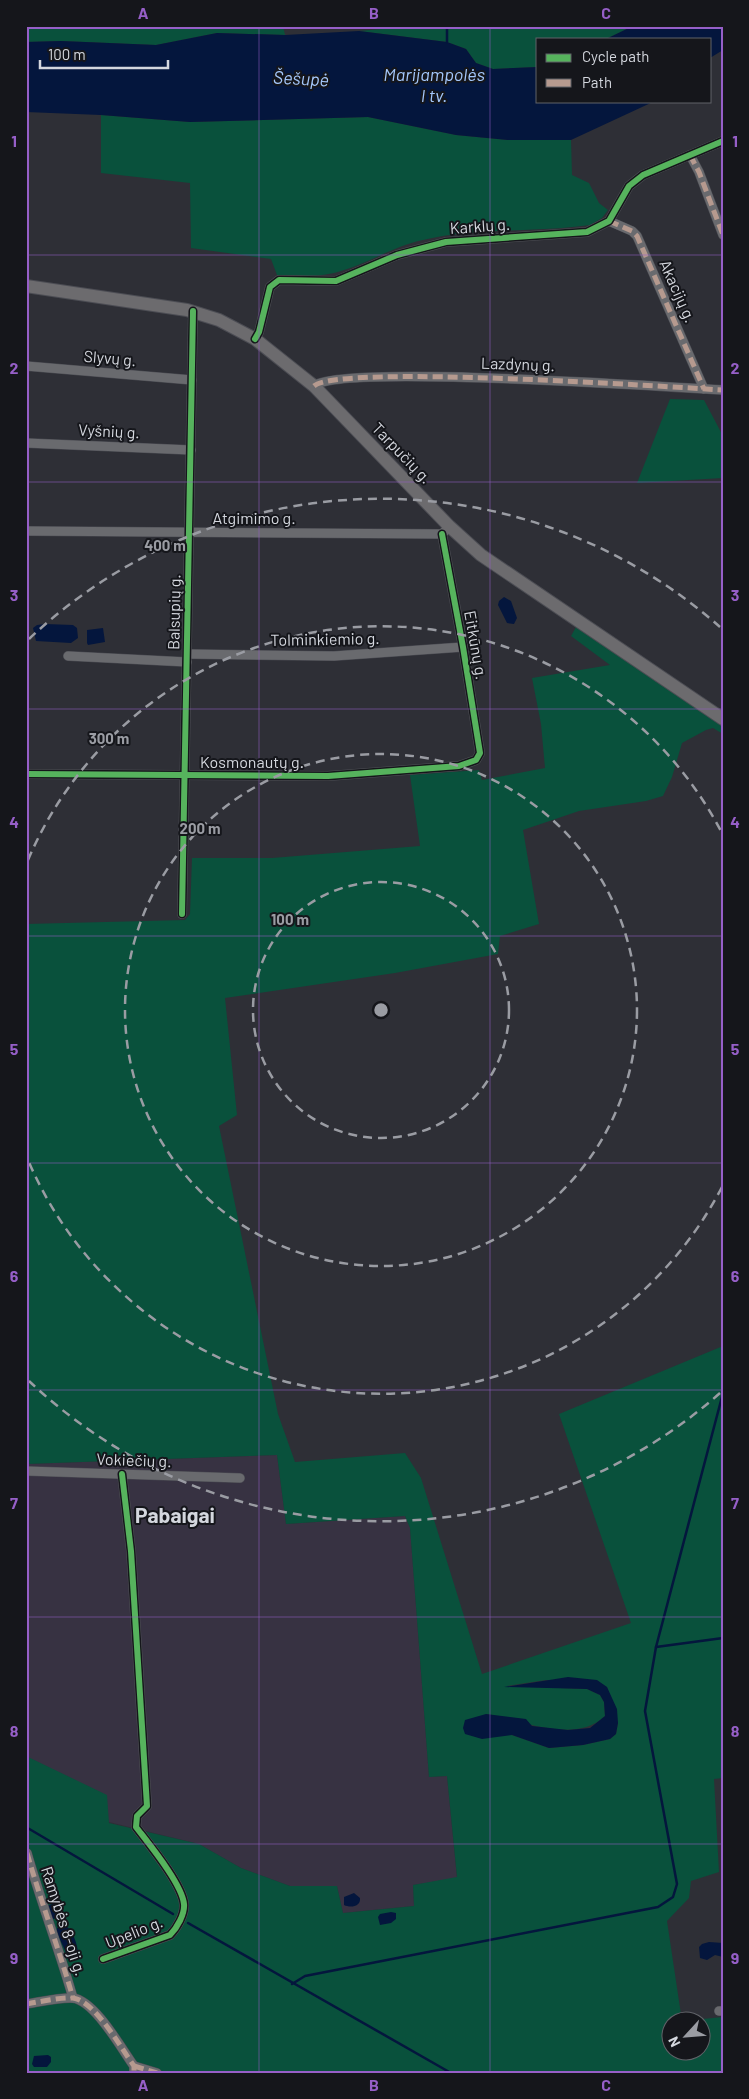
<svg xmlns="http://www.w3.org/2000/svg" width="749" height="2099" font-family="Barlow,sans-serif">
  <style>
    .industrial { fill: #373242 }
    .green { fill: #09513c; fill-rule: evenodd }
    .water { fill: #04163d }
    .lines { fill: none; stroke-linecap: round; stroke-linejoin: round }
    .stream { stroke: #04163d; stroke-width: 2.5 }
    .minor-casing { stroke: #4c4d54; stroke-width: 10 }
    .secondary-casing { stroke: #4c4d54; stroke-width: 14 }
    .minor { stroke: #696a6e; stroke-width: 9 }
    .secondary { stroke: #6c6b6e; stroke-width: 12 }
    .quiet { stroke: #b69a8f; stroke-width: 5; stroke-dasharray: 10 5; stroke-linecap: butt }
    .cycleway-casing { stroke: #15161b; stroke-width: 9 }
    .cycleway { stroke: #56b35d; stroke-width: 6 }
    .grid { fill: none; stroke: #965fc8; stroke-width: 1; stroke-opacity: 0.55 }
    .ring { fill: none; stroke: #9a9ca3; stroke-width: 2.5; stroke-dasharray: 9 6 }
    .labels { text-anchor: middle; stroke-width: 4; stroke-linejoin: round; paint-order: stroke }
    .street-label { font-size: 16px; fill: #d4d7de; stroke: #15161b }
    .water-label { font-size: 18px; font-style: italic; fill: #a4c7fb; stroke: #15161b }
    .district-label { font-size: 21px; font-weight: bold; fill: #d4d7de; stroke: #15161b }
    .centre { fill: #9a9ca3; stroke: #15161b; stroke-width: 2.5 }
    .ring-label { font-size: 15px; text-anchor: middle; font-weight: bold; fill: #9a9ca3; stroke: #15161b; stroke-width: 4; stroke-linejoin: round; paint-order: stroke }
    .neatline { fill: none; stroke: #965fc8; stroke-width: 2 }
    .grid-label { font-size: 16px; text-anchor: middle; font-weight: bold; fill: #965fc8 }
  </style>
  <rect width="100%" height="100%" fill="#2e2f36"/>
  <path class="industrial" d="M 277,1455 L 286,1524 L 405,1516 L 410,1527 L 429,1777 L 447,1776 L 457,1878 L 413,1885 L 414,1906 L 343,1913 L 337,1886 L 290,1886 L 241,1868 L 199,1844 L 109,1822 L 26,1756 L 26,1464 Z"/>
  <g class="green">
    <path d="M 26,26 L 283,26 L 285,35 L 217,33 L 156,45 L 61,41 L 26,42 Z"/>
    <path d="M 416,26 L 633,26 L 606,39 L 538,39 L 538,67 L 493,69 L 476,63 L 466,49 L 447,42 L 359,31 Z"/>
    <path d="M 101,115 L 190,122 L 368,117 L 456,135 L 508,140 L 571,140 L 572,175 L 589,183 L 599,203 L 608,210 L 602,218 L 590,225 C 535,233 477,227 423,240 C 394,246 369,263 341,271 C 321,278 298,275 277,275 L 271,259 L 191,248 L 190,183 L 101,173 Z"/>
    <path d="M 670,399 L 704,400 L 723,436 L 723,478 L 637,483 Z"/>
    <path d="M 576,627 L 599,643 L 603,643 L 723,723 L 723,734 L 713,728 L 706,730 L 682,743 L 672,777 L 663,796 L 646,801 L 579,811 L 523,830 L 539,924 L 500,936 L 498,954 L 395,973 L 225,998 L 237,1115 L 219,1126 L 278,1414 L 295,1462 L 405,1453 L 421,1478 L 482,1674 L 631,1623 L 559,1414 L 723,1346 L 723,1778 L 714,1779 L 719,1872 L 691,1881 L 689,1898 L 667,1921 L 682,2021 L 723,2017 L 723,2073 L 26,2073 L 26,1756 L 107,1795 L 109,1823 L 199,1844 L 241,1868 L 290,1886 L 337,1886 L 343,1913 L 414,1906 L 413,1885 L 457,1877 L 447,1776 L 429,1777 L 410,1528 L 405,1516 L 286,1524 L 277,1455 L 26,1464 L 26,924 L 185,920 L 190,914 L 192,858 L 272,858 L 420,846 L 410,775 L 479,770 L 482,780 L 545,768 L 541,724 L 532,678 L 610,665 L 571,636 ZM 546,1680 L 607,1687 L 618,1723 L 616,1734 L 610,1739 L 583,1745 L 549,1748 L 512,1735 L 486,1714 C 521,1720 575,1745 605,1716 L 604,1702 L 600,1695 L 587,1689 L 507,1686 ZM 672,2022 L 702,2022 L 702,2052 L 672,2052 Z"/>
  </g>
  <g class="water">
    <path d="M 633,26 L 723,26 L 723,50 L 710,58 L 710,39 L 606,39 Z"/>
    <path d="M 359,31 L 447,42 L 466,49 L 476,63 L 493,69 L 538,67 L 538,101 L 655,101 L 571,140 L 508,140 L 456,135 L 368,117 L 190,122 L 101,115 L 26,112 L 26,42 L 61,41 L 156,45 L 217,33 L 285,35 Z"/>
    <path d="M 504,597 L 511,601 L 517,618 L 514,624 L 507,623 L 498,605 L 499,601 Z"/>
    <path d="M 45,624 L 73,625 L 77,628 L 78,638 L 71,643 L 36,641 L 33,628 L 37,625 Z"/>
    <path d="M 103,628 L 105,642 L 88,645 L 87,643 L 87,630 Z"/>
    <path d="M 568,1677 L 597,1680 L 607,1687 L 617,1709 L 618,1723 L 616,1734 L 610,1739 L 583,1745 L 549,1748 L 512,1735 L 482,1739 L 465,1734 L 463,1728 L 465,1720 L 486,1714 L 526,1719 L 532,1726 L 568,1730 L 590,1728 L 605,1716 L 604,1702 L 600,1695 L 587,1689 L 504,1687 Z"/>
    <path d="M 354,1893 L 360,1898 C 361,1907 350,1908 344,1905 L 344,1897 Z"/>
    <path d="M 55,1903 L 58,1904 L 63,1915 L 54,1919 L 51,1918 L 47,1906 Z"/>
    <path d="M 391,1912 L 396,1913 L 396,1919 L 391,1923 L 380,1925 L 378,1917 L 380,1914 Z"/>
    <path d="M 64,1925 C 72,1928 78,1945 78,1954 L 72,1956 L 67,1955 L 57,1933 L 57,1928 Z"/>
    <path d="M 709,1942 L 723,1943 L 723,1957 L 715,1955 L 707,1960 L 700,1958 L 699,1947 L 702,1944 Z"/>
    <path d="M 48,2055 L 51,2057 L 51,2062 L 47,2067 L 34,2067 L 32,2064 L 34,2056 Z"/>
  </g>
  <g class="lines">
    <g class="stream">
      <path d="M 447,26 L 447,42"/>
      <path d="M 656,1647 L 723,1638"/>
      <path d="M 26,1827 L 173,1914"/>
      <path d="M 188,1923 L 451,2073"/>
      <path d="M 292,1984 L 305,1976 L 658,1907 L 673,1897 L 677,1884 L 645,1711 L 656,1647 L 723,1393"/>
    </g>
    <g class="minor-casing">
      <g id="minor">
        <path d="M 690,155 L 699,172 L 723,235"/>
        <path d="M 609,221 L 632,231 L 637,236 L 704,389"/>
        <path d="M 255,339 L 259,332 L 270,287 L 279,280 L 336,281 L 397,255 L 446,242 L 587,232 L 609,221 L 629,186 L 643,175 L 723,141"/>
        <path d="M 26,366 L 192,380"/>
        <path d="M 314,386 C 339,364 669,387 723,390"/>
        <path d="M 26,443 L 191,450"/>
        <path d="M 26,531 L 442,534 L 445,531"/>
        <path d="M 187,654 L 334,656 L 463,647"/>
        <path d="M 68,656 L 187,662"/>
        <path d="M 26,774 L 328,776 L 459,766 L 476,760 L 480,753 L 463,647 L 442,534"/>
        <path d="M 182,914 L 193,311"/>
        <path d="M 26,1471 L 240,1478"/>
        <path d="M 27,1853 C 41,1902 59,1949 73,1998"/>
        <path d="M 103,1959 L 170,1935 C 177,1928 185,1914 184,1904 C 182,1884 149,1844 136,1827 L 137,1816 L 147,1806 L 131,1551 L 122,1474"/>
        <path d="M 26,2004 C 39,2002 61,1997 73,1998 C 95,2001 121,2048 134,2066 L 134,2073"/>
        <path d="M 719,2011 L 723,2011"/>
        <path d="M 134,2066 L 157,2073"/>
      </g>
    </g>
    <g class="secondary-casing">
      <path id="secondary" d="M 26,286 L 187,310 L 219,320 L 255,339 L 314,386 L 449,526 L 481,555 L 723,719"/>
    </g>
    <use href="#minor" class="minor"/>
    <use href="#secondary" class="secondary"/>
    <g class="quiet">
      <path d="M 690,155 L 699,172 L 723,235"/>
      <path d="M 609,221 L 632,231 L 637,236 L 704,389"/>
      <path d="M 314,386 C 339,364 669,387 723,390"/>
      <path d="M 27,1853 C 41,1902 59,1949 73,1998"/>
      <path d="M 26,2004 C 39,2002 61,1997 73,1998 C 95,2001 121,2048 134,2066 L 134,2073"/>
      <path d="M 134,2066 L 157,2073"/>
    </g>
    <g class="cycleway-casing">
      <g id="cycleway">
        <path d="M 255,339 L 259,332 L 270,287 L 279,280 L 336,281 L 397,255 L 446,242 L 587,232 L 609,221 L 629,186 L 643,175 L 723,141"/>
        <path d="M 26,774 L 328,776 L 459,766 L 476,760 L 480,753 L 463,647 L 442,534"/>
        <path d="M 182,914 L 193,311"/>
        <path d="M 103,1959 L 170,1935 C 177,1928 185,1914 184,1904 C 182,1884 149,1844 136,1827 L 137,1816 L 147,1806 L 131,1551 L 122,1474"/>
      </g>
    </g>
    <use href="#cycleway" class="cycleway"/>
  </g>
  <path class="grid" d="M 259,26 L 259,2073M 490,26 L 490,2073M 26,255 L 723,255M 26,482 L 723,482M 26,709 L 723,709M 26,936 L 723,936M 26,1163 L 723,1163M 26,1390 L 723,1390M 26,1617 L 723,1617M 26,1844 L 723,1844"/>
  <g class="ring">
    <circle cx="381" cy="1010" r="128"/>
    <circle cx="381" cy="1010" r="256"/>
    <path d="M722 1187A384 384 0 0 1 28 1160M28 860A384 384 0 0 1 722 833"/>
    <path d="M720 1393A512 512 0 0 1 29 1381M29 639A512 512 0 0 1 720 627"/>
  </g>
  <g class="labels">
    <g class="street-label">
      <text transform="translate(480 226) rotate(-4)" y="6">Karklų g.</text>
      <text transform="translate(678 291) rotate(66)" y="6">Akacijų g.</text>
      <text transform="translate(110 358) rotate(5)" y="6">Slyvų g.</text>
      <text transform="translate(518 364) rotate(2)" y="6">Lazdynų g.</text>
      <text transform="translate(109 431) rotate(3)" y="6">Vyšnių g.</text>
      <text transform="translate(402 453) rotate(46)" y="6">Tarpučių g.</text>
      <text x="254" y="524">Atgimimo g.</text>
      <text transform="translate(174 612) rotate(-89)" y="6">Balsupių g.</text>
      <text transform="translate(325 639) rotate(-1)" y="6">Tolminkiemio g.</text>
      <text transform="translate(476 645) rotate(80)" y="6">Eitkūnų g.</text>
      <text x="252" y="768">Kosmonautų g.</text>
      <text transform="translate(134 1460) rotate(2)" y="6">Vokiečių g.</text>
      <text transform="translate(64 1921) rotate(72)" y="6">Ramybės 8-oji g.</text>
      <text transform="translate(134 1932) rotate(-22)" y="6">Upelio g.</text>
    </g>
    <g class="water-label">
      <text x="434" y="81">Marijampolės<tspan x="434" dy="21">I tv.</tspan></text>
      <text transform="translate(301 79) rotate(3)" y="6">Šešupė</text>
    </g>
    <g class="district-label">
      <text x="175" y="1523">Pabaigai</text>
    </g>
  </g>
  <circle cx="381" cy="1010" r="8" class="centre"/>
  <g class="ring-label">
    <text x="165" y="551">400 m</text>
    <text x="109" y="744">300 m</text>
    <text x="200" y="834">200 m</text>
    <text x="290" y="925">100 m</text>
  </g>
  <rect width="749" height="2099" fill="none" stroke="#15161b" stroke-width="55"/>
  <rect x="536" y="38" width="175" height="65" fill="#15161b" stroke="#616369"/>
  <rect x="546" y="54" width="25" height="8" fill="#56b35d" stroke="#616369"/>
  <text x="582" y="62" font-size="15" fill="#d4d7de">Cycle path</text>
  <rect x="546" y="79" width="25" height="8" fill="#b69a8f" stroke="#616369"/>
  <text x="582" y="88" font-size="15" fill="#d4d7de">Path</text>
  <g transform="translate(686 2036) rotate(244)"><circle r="24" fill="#15161b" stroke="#616369"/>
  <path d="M0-4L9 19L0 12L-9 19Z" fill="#9a9ca3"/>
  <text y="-8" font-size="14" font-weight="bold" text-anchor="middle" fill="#d4d7de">N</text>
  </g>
  <path d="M40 60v8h128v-8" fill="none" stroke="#d4d7de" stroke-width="2.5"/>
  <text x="48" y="60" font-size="15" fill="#d4d7de" stroke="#15161b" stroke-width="4" paint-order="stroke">100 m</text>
  <rect x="28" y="28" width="694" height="2044" class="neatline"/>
  <g class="grid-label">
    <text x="143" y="19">A</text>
    <text x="374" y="19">B</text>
    <text x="606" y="19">C</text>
    <text x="14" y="147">1</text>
    <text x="735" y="147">1</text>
    <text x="14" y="374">2</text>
    <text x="735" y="374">2</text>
    <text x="14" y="601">3</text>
    <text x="735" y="601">3</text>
    <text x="14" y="828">4</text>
    <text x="735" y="828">4</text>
    <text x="14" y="1055">5</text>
    <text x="735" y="1055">5</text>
    <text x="14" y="1282">6</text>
    <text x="735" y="1282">6</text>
    <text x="14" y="1509">7</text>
    <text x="735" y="1509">7</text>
    <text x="14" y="1737">8</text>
    <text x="735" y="1737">8</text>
    <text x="14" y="1964">9</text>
    <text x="735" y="1964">9</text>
    <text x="143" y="2091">A</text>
    <text x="374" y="2091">B</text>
    <text x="606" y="2091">C</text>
  </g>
</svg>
